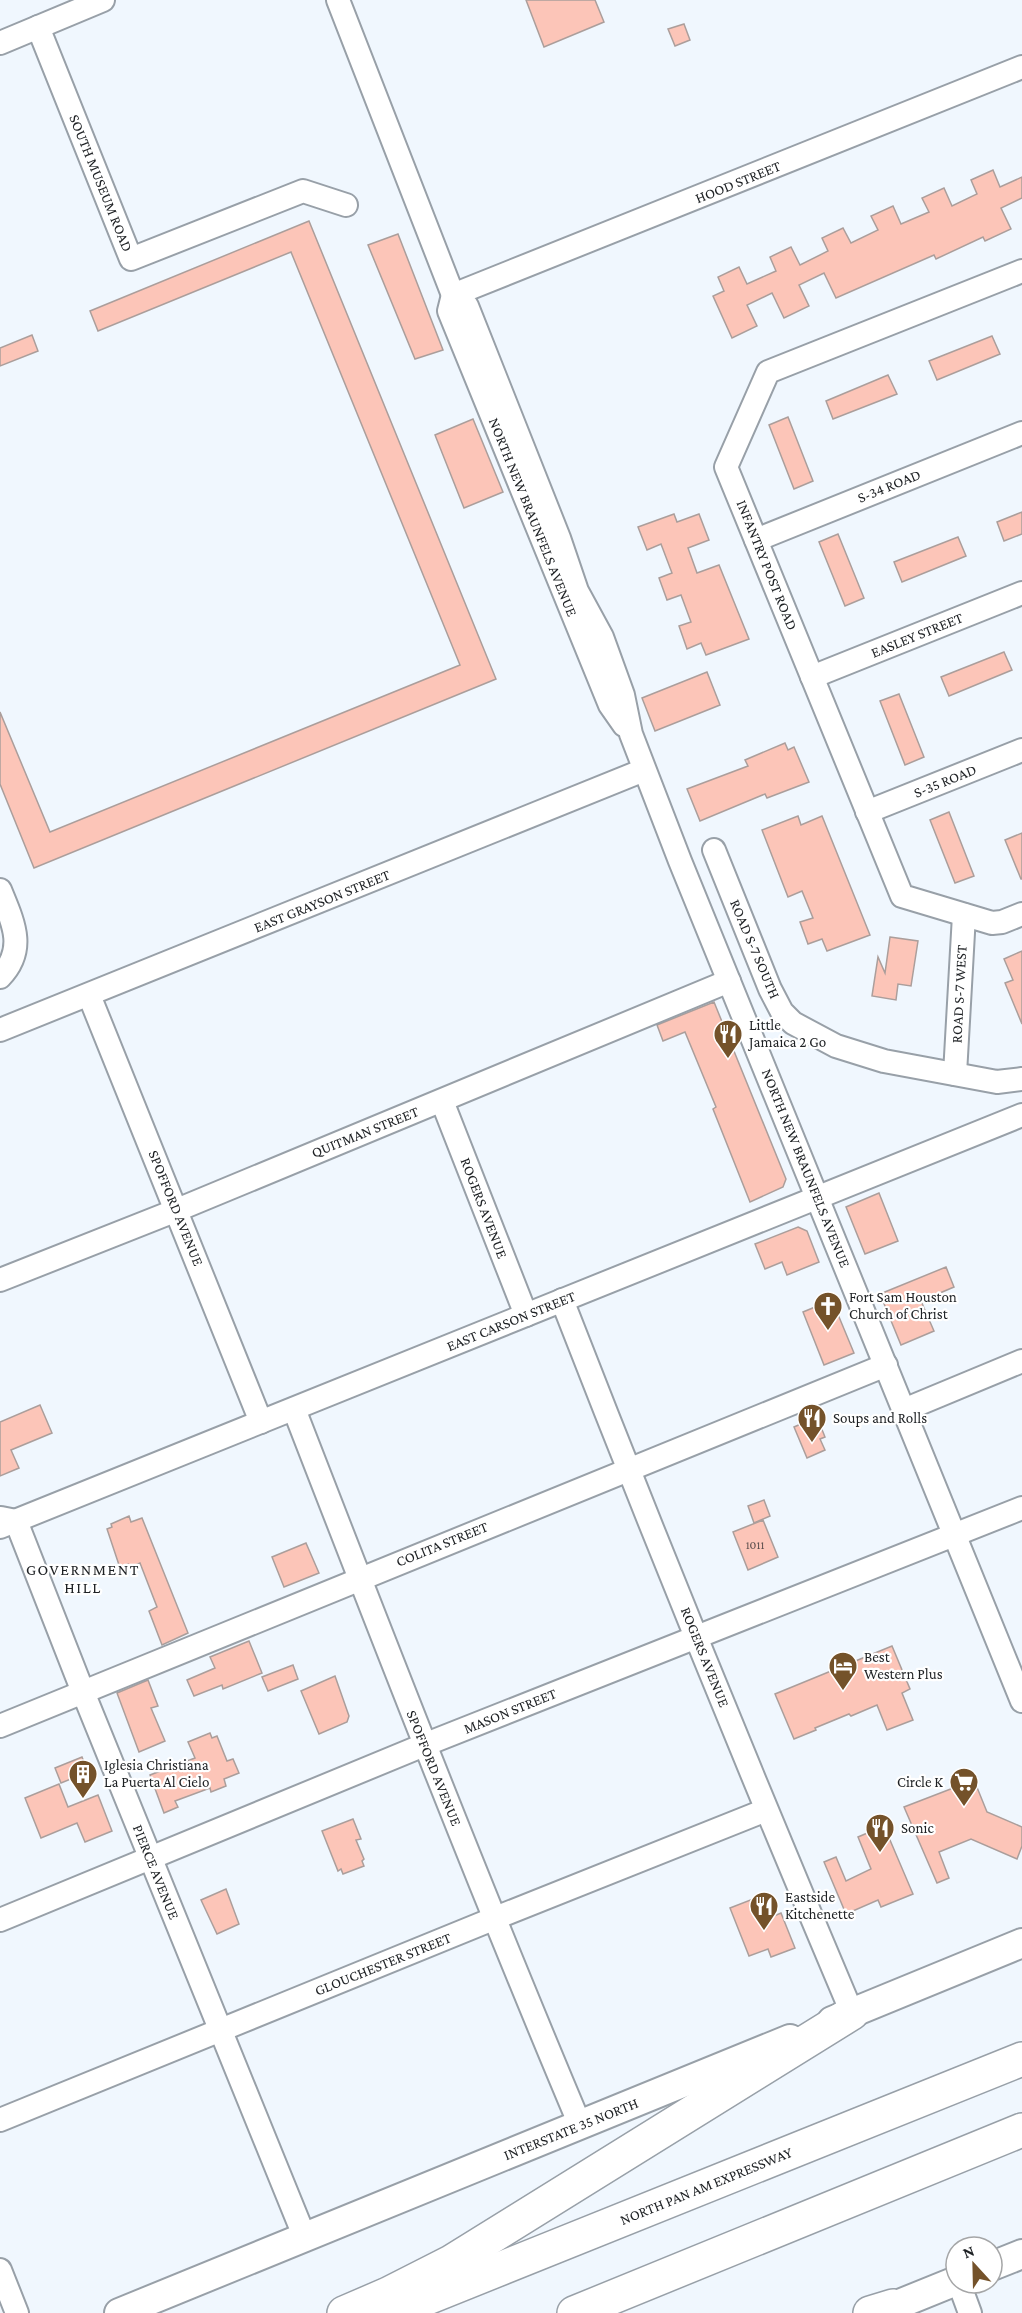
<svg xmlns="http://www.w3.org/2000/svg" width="1022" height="2313" font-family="'Crimson Pro',serif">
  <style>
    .building { fill: #fcc5b8; stroke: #ab9e9b; stroke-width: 1.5 }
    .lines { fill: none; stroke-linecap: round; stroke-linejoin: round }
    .minor-casing { stroke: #98a0a8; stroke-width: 26 }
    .major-casing { stroke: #98a0a8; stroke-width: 32 }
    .highway-casing { stroke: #98a0a8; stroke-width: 36 }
    .minor { stroke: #fff; stroke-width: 22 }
    .major { stroke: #fff; stroke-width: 28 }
    .highway { stroke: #fff; stroke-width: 33 }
    .labels { text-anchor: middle; stroke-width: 4.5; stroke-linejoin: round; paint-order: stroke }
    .number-label { font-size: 12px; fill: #564a49 }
    .street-label { font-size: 15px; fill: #1e2124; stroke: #fff }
    .poi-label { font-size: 15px; fill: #1e2124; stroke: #fff; text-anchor: start }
    .neighbourhood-label { font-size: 16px; letter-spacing: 1.5px; fill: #1e2124; stroke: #fff }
  </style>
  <rect width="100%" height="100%" fill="#f0f7fe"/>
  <g class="building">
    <path d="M 526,0 L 595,0 L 604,22 L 544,47 Z"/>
    <path d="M 684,24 L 690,40 L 675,46 L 668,29 Z"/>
    <path d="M 993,170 L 1000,187 L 1022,177 L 1022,198 L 1001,208 L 1011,229 L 985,241 L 983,237 L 936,259 L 934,255 L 836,298 L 824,273 L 799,285 L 809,306 L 784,318 L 772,293 L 747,305 L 757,326 L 732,338 L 713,296 L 724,291 L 718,277 L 739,267 L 747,284 L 776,271 L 770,257 L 791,247 L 800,265 L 828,251 L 822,238 L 843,228 L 851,243 L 878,230 L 871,216 L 893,206 L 901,224 L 929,212 L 922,198 L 944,188 L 952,206 L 977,194 L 971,180 Z"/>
    <path d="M 309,221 L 496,679 L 34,868 L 0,784 L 0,712 L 50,832 L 460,665 L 291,252 L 98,331 L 90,311 Z"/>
    <path d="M 398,234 L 443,350 L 415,359 L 368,245 Z"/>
    <path d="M 32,335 L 38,351 L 0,366 L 0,348 Z"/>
    <path d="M 992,336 L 1000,354 L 937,380 L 929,361 Z"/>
    <path d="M 888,375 L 897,394 L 833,419 L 826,401 Z"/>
    <path d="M 788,417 L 813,481 L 794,489 L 769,425 Z"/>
    <path d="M 473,419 L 503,492 L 464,508 L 435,435 Z"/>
    <path d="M 1022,512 L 1022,534 L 1004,541 L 997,522 Z"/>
    <path d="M 674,514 L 677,522 L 699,514 L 709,540 L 688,548 L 697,573 L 719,565 L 749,639 L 706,655 L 701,643 L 687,649 L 679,626 L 691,622 L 681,595 L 667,600 L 659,578 L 672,573 L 661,544 L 647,550 L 638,527 Z"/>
    <path d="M 838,534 L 864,598 L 845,606 L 819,542 Z"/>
    <path d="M 958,537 L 966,556 L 902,582 L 894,562 Z"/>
    <path d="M 1004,652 L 1012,670 L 949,696 L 941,677 Z"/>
    <path d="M 707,672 L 720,705 L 655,731 L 642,698 Z"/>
    <path d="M 899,694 L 924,757 L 905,765 L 880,701 Z"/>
    <path d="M 785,743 L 788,750 L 794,747 L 809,782 L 767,798 L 765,794 L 700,821 L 687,789 L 748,766 L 745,760 Z"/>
    <path d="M 949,812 L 974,876 L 955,883 L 930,820 Z"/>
    <path d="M 798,816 L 801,825 L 822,816 L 870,935 L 827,951 L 822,939 L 808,944 L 800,922 L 813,918 L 802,891 L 788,897 L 762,830 Z"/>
    <path d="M 1022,833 L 1022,879 L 1021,879 L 1005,840 Z"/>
    <path d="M 890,937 L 918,941 L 911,986 L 898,984 L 896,1000 L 872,996 L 878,957 L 885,973 Z"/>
    <path d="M 1022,951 L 1022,1024 L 1005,983 L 1013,980 L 1004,959 Z"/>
    <path d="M 714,1002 L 786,1179 L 783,1187 L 750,1202 L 713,1109 L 716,1107 L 685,1032 L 663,1041 L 657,1025 Z"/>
    <path d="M 879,1193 L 898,1241 L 865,1254 L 846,1207 Z"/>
    <path d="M 798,1227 L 807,1231 L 819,1262 L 787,1275 L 782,1262 L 765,1269 L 755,1244 Z"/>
    <path d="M 946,1267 L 954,1287 L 921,1301 L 934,1331 L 901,1345 L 880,1294 Z"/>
    <path d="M 832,1300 L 854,1353 L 824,1365 L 803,1312 Z"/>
    <path d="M 40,1405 L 52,1433 L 11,1450 L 19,1468 L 0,1476 L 0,1422 Z"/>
    <path d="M 817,1417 L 825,1437 L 820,1439 L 825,1450 L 807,1458 L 794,1427 Z"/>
    <path d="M 764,1500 L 770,1516 L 754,1523 L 748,1506 Z"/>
    <path d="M 129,1516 L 131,1522 L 142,1518 L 188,1633 L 162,1645 L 149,1611 L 157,1607 L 140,1563 L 129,1568 L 128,1564 L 120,1568 L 107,1529 L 112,1527 L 111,1524 Z"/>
    <path d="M 763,1520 L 778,1557 L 748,1570 L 733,1532 Z"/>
    <path d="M 306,1543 L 319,1573 L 284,1587 L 272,1557 Z"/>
    <path d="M 249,1641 L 262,1673 L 223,1689 L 222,1685 L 194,1696 L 187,1680 L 215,1668 L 210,1657 Z"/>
    <path d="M 892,1646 L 910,1689 L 902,1693 L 913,1720 L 887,1730 L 877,1705 L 851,1716 L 849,1714 L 815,1728 L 816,1730 L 794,1739 L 775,1694 Z"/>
    <path d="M 293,1665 L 298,1679 L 268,1691 L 262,1677 Z"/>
    <path d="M 335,1676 L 349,1716 L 347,1722 L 319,1734 L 301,1691 Z"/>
    <path d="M 148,1680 L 158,1706 L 151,1708 L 165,1741 L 139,1752 L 117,1693 Z"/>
    <path d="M 210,1733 L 212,1738 L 217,1736 L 227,1761 L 233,1759 L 239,1773 L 224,1779 L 226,1786 L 211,1792 L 210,1788 L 175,1801 L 178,1807 L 164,1813 L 150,1775 L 195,1758 L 188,1742 Z"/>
    <path d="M 82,1757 L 88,1772 L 61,1783 L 55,1768 Z"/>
    <path d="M 974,1780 L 987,1812 L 1022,1827 L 1022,1846 L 1017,1859 L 971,1839 L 939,1852 L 949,1878 L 937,1883 L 904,1807 Z"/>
    <path d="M 59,1784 L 68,1807 L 98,1795 L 112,1831 L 85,1842 L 77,1823 L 41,1838 L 25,1798 Z"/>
    <path d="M 353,1819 L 361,1839 L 356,1840 L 364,1859 L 362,1861 L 364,1866 L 343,1874 L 341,1869 L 338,1871 L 322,1831 Z"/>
    <path d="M 884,1826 L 913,1894 L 881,1907 L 878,1900 L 846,1914 L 824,1862 L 836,1857 L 846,1881 L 871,1869 L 858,1837 Z"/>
    <path d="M 226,1889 L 239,1924 L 217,1934 L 201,1900 Z"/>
    <path d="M 766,1894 L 774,1916 L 781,1913 L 795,1948 L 771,1957 L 768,1949 L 749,1956 L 730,1908 Z"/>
  </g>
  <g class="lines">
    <g class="minor-casing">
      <g id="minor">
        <path d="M 338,0 L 453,295 L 467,306 L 559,538 L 577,591 L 602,637 L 623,695 L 631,734 L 680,861 L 1022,1701"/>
        <path d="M 38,27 L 131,259 L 303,191 L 346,205"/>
        <path d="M 0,43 L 103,0"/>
        <path d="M 1022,271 L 768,372 L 726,467 L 902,896 L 992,923 L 1002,922 L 1022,914"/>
        <path d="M 453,295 L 1022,67"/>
        <path d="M 453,295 L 449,311 L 610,705 L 624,725"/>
        <path d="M 756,540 L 1022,433"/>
        <path d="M 812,677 L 1022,593"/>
        <path d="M 867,812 L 1022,750"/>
        <path d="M 714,850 L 770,989 L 782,1012 L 793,1023 L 836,1046 L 884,1061 L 997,1082 L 1022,1079"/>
        <path d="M 0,890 C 13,922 27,949 0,977"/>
        <path d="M 89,995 L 261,1422"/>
        <path d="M 0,1030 L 644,770"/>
        <path d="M 955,1074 L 964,915"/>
        <path d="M 442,1101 L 526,1315"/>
        <path d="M 0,1280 L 177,1210 L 729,981"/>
        <path d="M 562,1300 C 655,1539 752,1777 852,2013"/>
        <path d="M 294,1409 C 387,1649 480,1888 580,2125"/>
        <path d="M 904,1410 L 1022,1361"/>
        <path d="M 1,1518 L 16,1521 L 83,1692 L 305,2238"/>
        <path d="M 0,1527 L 1022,1115"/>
        <path d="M 0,1726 L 886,1365"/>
        <path d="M 0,1920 L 424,1745 L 1022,1508"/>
        <path d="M 0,2120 L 493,1919 L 766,1810"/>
        <path d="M 0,2270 L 17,2313"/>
        <path d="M 959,2283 L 970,2313"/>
      </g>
    </g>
    <g class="major-casing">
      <g id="major">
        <path d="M 832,2021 L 1022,1943"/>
        <path d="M 992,2266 L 1022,2254"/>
        <path d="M 119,2313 L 790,2039"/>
        <path d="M 877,2313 L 956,2281"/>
      </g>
    </g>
    <g class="highway-casing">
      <g id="highway">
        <path d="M 344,2313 L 388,2294 L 451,2262 L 852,2013"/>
        <path d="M 390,2313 L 1022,2059"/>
        <path d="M 574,2313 L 1022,2130"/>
        <path d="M 870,2313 L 893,2306"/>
      </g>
    </g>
    <use href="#minor" class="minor"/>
    <use href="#major" class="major"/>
    <use href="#highway" class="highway"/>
  </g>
  <defs>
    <g id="restaurant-pin" transform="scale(1.5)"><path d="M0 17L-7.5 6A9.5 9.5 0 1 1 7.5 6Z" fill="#74522a" stroke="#fff"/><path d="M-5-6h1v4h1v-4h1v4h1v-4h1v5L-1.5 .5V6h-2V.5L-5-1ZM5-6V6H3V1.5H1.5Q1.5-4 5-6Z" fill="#fff"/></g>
    <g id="church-pin" transform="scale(1.5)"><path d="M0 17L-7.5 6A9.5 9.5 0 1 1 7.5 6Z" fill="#74522a" stroke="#fff"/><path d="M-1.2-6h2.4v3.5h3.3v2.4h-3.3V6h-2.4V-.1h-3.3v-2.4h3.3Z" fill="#fff"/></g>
    <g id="hotel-pin" transform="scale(1.5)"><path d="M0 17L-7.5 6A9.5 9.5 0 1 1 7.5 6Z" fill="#74522a" stroke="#fff"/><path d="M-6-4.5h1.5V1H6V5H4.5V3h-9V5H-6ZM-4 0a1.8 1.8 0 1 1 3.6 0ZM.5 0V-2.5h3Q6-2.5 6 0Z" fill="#fff"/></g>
    <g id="building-pin" transform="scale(1.5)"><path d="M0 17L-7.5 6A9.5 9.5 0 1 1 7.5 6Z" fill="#74522a" stroke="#fff"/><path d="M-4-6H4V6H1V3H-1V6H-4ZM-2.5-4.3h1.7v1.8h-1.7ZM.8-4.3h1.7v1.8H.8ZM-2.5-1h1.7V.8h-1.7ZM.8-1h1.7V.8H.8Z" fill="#fff"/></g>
    <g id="supermarket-pin" transform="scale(1.5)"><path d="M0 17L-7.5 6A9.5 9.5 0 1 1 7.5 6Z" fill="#74522a" stroke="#fff"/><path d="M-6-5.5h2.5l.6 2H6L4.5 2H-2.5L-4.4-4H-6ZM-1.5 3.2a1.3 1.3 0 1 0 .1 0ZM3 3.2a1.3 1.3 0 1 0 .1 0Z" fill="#fff"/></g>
  </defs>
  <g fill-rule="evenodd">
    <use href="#restaurant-pin" x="728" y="1034"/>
    <use href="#church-pin" x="828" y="1306"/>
    <use href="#restaurant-pin" x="812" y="1418"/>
    <use href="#hotel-pin" x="843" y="1666"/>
    <use href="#building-pin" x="83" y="1774"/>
    <use href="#supermarket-pin" x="964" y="1782"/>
    <use href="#restaurant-pin" x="880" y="1828"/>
    <use href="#restaurant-pin" x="764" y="1906"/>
  </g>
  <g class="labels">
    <g class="number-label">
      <text x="755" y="1549">1011</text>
    </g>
    <g class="street-label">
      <text transform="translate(738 182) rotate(-22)" y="5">HOOD STREET</text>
      <text transform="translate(101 183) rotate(68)" y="5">SOUTH MUSEUM ROAD</text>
      <text transform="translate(889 486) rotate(-22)" y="5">S-34 ROAD</text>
      <text transform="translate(533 517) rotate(68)" y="5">NORTH NEW BRAUNFELS AVENUE</text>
      <text transform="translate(767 565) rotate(68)" y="5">INFANTRY POST ROAD</text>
      <text transform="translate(917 635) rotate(-22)" y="5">EASLEY STREET</text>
      <text transform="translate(945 781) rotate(-22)" y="5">S-35 ROAD</text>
      <text transform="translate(322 901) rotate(-22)" y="5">EAST GRAYSON STREET</text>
      <text transform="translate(755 949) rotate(67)" y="5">ROAD S-7 SOUTH</text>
      <text transform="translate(959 994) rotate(-87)" y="5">ROAD S-7 WEST</text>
      <text transform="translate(365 1132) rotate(-22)" y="5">QUITMAN STREET</text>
      <text transform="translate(806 1168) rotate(68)" y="5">NORTH NEW BRAUNFELS AVENUE</text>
      <text transform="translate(176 1208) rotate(68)" y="5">SPOFFORD AVENUE</text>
      <text transform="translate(484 1208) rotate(69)" y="5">ROGERS AVENUE</text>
      <text transform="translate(511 1321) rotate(-22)" y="5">EAST CARSON STREET</text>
      <text transform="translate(442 1544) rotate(-22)" y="5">COLITA STREET</text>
      <text transform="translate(705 1657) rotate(68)" y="5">ROGERS AVENUE</text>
      <text transform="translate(510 1711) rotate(-22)" y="5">MASON STREET</text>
      <text transform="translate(434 1768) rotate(68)" y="5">SPOFFORD AVENUE</text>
      <text transform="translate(156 1872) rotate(68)" y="5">PIERCE AVENUE</text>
      <text transform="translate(383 1964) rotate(-22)" y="5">GLOUCHESTER STREET</text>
      <text transform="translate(571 2129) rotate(-22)" y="5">INTERSTATE 35 NORTH</text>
      <text transform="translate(706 2186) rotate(-22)" y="5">NORTH PAN AM EXPRESSWAY</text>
    </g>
    <g class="poi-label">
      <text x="749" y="1030">Little<tspan x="749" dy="17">Jamaica 2 Go</tspan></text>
      <text x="849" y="1302">Fort Sam Houston<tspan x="849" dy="17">Church of Christ</tspan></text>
      <text x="833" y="1423">Soups and Rolls</text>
      <text x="864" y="1662">Best<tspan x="864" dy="17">Western Plus</tspan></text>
      <text x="104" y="1770">Iglesia Christiana<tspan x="104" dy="17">La Puerta Al Cielo</tspan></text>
      <text x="943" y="1787" text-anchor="end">Circle K</text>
      <text x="901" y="1833">Sonic</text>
      <text x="785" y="1902">Eastside<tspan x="785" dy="17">Kitchenette</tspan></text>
    </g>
    <g class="neighbourhood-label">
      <text x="83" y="1575">GOVERNMENT<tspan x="83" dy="18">HILL</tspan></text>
    </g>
  </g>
  <g transform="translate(974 2265) rotate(338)"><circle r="28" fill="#ffffff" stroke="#a5a6a7" stroke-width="1.5"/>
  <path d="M0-4.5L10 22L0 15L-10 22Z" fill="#74522a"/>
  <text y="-9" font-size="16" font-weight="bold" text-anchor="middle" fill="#1e2124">N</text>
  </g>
</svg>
